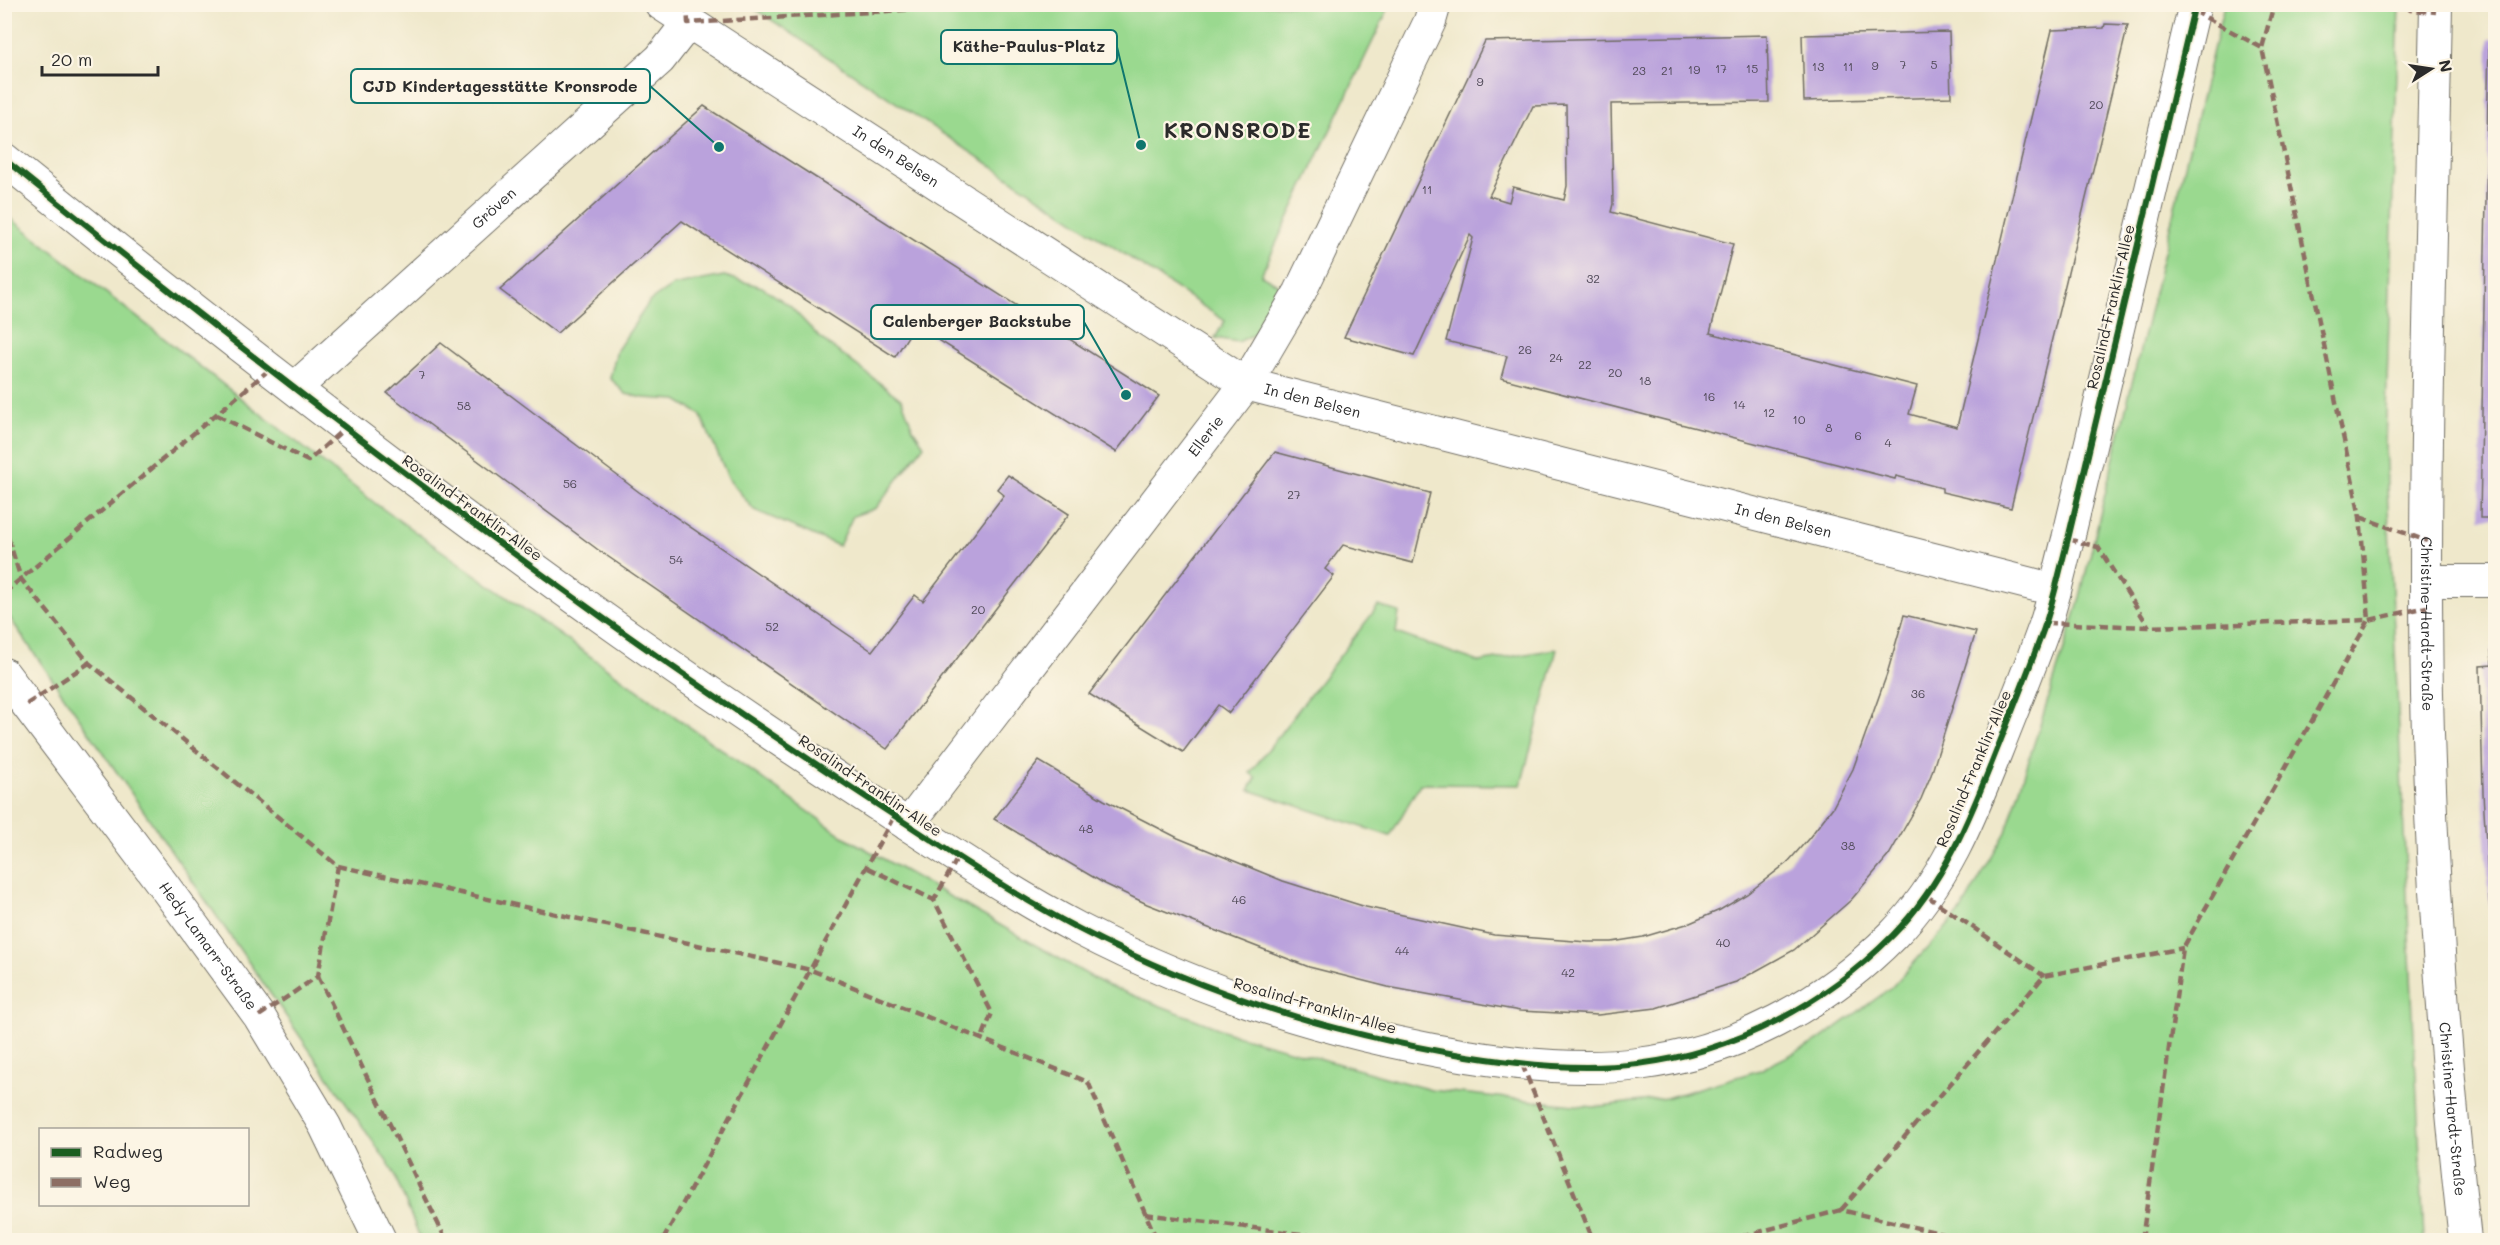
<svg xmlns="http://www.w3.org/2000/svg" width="2500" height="1245" font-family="Mali,sans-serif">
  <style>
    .green { fill: #9ad98f; stroke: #62825d; stroke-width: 1.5 }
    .building { fill: #baa2dc; fill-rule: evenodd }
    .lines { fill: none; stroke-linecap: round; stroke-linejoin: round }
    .street-casing { stroke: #706d63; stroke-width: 34 }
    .street { stroke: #fff; stroke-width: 32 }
    .quiet { stroke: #8d6e63; stroke-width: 4.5; stroke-dasharray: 9 4.5; stroke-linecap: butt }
    .cycleway-casing { stroke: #fcf5e5; stroke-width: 10 }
    .cycleway { stroke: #1b5e20; stroke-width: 6 }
    .labels { text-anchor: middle; stroke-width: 4.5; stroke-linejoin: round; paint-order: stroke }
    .number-label { font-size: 12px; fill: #4f4957 }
    .street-label { font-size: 15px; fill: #2b2b2b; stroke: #fcf5e5 }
    .district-label { font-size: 21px; font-weight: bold; letter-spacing: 1.5px; fill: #2b2b2b; stroke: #fcf5e5 }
    .leader { fill: none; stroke: #0f766e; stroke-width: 2 }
    .callout-dot { fill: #0f766e; stroke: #fcf5e5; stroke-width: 2 }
    .callout { fill: #fcf5e5; stroke: #0f766e; stroke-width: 2 }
    .callout-label { font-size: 16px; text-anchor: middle; font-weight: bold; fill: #2b2b2b }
  </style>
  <rect width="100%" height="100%" fill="#fcf5e5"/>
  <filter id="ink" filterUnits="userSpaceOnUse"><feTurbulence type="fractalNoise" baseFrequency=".0167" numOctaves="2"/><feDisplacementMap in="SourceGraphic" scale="12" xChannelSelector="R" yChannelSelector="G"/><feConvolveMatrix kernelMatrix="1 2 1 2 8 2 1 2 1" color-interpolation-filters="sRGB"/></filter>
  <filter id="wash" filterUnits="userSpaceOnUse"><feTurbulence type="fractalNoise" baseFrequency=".008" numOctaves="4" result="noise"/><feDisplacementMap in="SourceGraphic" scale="24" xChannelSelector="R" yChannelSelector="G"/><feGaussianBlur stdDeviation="1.35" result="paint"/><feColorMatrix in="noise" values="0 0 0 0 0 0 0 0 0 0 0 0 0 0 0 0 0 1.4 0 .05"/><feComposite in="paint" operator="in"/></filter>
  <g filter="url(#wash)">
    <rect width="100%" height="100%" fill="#efe8cb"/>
    <g class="green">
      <path d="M 749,5 L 1390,5 L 1261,275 L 1283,287 L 1259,332 L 1238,342 L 1215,338 L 1225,321 Z"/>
      <path d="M 2224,5 L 2399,5 L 2385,446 L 2424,1240 L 421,1240 L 392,1169 L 5,611 L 5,214 L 376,504 L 843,836 L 1104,984 L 1236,1035 L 1431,1090 L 1594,1107 L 1666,1098 L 1760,1070 L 1816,1042 L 1891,988 L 1961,911 L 2006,832 L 2078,605 Z"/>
      <path d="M 724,276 L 762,287 L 790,306 L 819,337 L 902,400 L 913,429 L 924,445 L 876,508 L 853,516 L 839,546 L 754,510 L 729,479 L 700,414 L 677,400 L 644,398 L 626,394 L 610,378 L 617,350 L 650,301 L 672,286 Z"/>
      <path d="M 1378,606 L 1399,612 L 1396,633 L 1479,662 L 1557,649 L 1521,785 L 1420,784 L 1390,836 L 1249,790 L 1256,778 L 1250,773 Z"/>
    </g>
    <g id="blocks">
      <g class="building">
        <path d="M 2105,24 L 2128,25 L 2011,508 L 1942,492 L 1942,488 L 1896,476 L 1895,479 L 1501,378 L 1507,356 L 1446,341 L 1473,238 L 1470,235 L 1414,356 L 1344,337 L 1485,41 L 1767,35 L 1769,102 L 1611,104 L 1613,204 L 1611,212 L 1733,244 L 1710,333 L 1917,386 L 1909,414 L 1957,427 L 2052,30 L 2104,28 ZM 1566,105 L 1567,186 L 1564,200 L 1513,187 L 1509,202 L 1489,196 L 1533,106 Z"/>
        <path d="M 1949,32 L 1951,97 L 1804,101 L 1802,35 Z"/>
        <path d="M 2489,39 L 2496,39 L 2496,518 L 2480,518 Z"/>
        <path d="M 704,106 L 802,169 L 1159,396 L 1116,452 L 915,325 L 895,357 L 682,221 L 557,333 L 500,290 Z"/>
        <path d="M 441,343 L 639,492 L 872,651 L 915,595 L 923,601 L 1004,495 L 997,489 L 1008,475 L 1069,514 L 887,749 L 597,549 L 387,393 Z"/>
        <path d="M 1275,452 L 1430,493 L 1413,563 L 1343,545 L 1325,569 L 1334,576 L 1229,713 L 1218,705 L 1183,752 L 1089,694 Z"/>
        <path d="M 1904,615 L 1976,632 L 1931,775 L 1921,799 L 1889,855 L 1851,900 L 1794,950 L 1736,982 L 1656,1008 L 1598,1015 L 1520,1011 L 1388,987 L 1309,967 L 1147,904 L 1105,884 L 994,819 L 1039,761 L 1104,800 L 1178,838 L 1283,881 L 1366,907 L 1494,935 L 1588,942 L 1612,942 L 1643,937 L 1690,923 L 1720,910 L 1747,894 L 1788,862 L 1809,838 L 1833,807 L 1853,769 L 1887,674 Z"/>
        <path d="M 2491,648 L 2496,648 L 2496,979 L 2494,979 L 2483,793 L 2480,666 L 2492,665 Z"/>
      </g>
    </g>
  </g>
  <g filter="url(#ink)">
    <use href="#blocks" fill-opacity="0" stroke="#706d63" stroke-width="1.5"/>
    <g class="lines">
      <g class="street-casing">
        <g id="street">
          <path id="s1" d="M 661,4 L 1246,384 L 2055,590"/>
          <path id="s2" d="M 2436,4 C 2432,235 2423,465 2427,695 C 2431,877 2445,1059 2465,1240"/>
          <path d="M 4,159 C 200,317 398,472 603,618 C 704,690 806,758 910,826 C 965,862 1020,898 1079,929 C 1200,992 1333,1034 1467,1056 C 1524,1065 1582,1071 1638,1064 C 1735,1052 1825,1004 1893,935 C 1944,883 1970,818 1996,752 C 2012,711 2029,670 2044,628 C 2054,599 2060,569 2068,539 L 2195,4"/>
          <path id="s3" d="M 295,388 L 660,59 L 688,23"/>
          <path d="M 2426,581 L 2496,581"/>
          <path id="s4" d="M 4,674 L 164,886 L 259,1016 L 325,1126 L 380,1240"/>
          <path id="s5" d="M 908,825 L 1246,384 L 1300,292 L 1430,21 L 1435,4"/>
        </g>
      </g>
      <use href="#street" class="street"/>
      <g class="quiet">
        <path d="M 687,4 L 688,23 L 1003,4"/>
        <path d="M 2409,4 L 2410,10 L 2436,12"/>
        <path d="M 2194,11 L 2262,48"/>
        <path d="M 217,415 L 308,461 L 345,428"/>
        <path d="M 2360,517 L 2427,541"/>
        <path d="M 4,525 L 21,579 L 89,663 L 338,866 L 811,970 L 1088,1082 L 1157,1240"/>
        <path d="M 2068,539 L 2098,547 L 2149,627"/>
        <path d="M 4,593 L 270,369"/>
        <path d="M 2046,623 L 2149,627 L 2369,620 L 2427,607"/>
        <path d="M 27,704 L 89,663"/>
        <path d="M 957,859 L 934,900 L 992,1013 L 982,1038"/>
        <path d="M 868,868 L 934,900"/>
        <path d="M 1927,896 L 2044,976"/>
        <path d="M 318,976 L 446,1240"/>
        <path d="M 259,1016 L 318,976 L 338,866"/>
        <path d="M 1522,1064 L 1593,1240"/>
        <path d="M 1841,1210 L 2044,976 L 2183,948"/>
        <path d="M 1145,1214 L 1347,1240"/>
        <path d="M 663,1240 L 894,816"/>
        <path d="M 1729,1240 L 1841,1210 L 1969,1240"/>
        <path d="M 2142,1240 L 2183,948 L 2369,620 L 2360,517 L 2262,48 L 2274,4"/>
      </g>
      <g class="cycleway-casing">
        <path id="cycleway" d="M 4,159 C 200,317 398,472 603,618 C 704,690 806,758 910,826 C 965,862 1020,898 1079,929 C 1200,992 1333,1034 1467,1056 C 1524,1065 1582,1071 1638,1064 C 1735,1052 1825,1004 1893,935 C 1944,883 1970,818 1996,752 C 2012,711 2029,670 2044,628 C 2054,599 2060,569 2068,539 L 2195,4"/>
      </g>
      <use href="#cycleway" class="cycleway"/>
    </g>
  </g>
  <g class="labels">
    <g class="number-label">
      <text x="1903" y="69">7</text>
      <text x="1934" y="69">5</text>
      <text x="1875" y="70">9</text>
      <text x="1818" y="71">13</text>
      <text x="1848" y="71">11</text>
      <text x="1721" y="73">17</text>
      <text x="1752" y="73">15</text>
      <text x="1694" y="74">19</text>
      <text x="1639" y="75">23</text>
      <text x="1667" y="75">21</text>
      <text x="1480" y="86">9</text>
      <text x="2096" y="109">20</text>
      <text x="1427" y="194">11</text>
      <text x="1593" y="283">32</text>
      <text x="1525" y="354">26</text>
      <text x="1556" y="362">24</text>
      <text x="1585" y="369">22</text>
      <text x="1615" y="377">20</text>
      <text x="422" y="379">7</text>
      <text x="1645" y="385">18</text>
      <text x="1709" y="401">16</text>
      <text x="1739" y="409">14</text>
      <text x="464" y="410">58</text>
      <text x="1769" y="417">12</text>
      <text x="1799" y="424">10</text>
      <text x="1829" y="432">8</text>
      <text x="1858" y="440">6</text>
      <text x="1888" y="447">4</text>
      <text x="570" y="488">56</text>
      <text x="1294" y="499">27</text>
      <text x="676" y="564">54</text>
      <text x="978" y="614">20</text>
      <text x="772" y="631">52</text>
      <text x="1918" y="698">36</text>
      <text x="1086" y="833">48</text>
      <text x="1848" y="850">38</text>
      <text x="1239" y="904">46</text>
      <text x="1723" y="947">40</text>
      <text x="1402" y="955">44</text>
      <text x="1568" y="977">42</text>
    </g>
    <g class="street-label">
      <text dy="5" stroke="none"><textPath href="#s1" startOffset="280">In den Belsen</textPath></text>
      <text dy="5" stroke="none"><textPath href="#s3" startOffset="268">Gröven</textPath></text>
      <text transform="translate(2111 307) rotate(-77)" y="5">Rosalind-Franklin-Allee</text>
      <text dy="5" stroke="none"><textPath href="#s1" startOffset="766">In den Belsen</textPath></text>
      <text dy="5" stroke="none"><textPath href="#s5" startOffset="490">Ellerie</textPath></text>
      <text transform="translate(472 508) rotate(36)" y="5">Rosalind-Franklin-Allee</text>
      <text dy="5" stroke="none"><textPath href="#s1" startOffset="1252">In den Belsen</textPath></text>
      <text dy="5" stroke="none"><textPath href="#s2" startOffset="620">Christine-Hardt-Straße</textPath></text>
      <text transform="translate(1974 769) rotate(-67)" y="5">Rosalind-Franklin-Allee</text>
      <text transform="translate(870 786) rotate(34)" y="5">Rosalind-Franklin-Allee</text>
      <text dy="5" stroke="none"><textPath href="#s4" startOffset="340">Hedy-Lamarr-Straße</textPath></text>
      <text transform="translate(1315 1006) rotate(16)" y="5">Rosalind-Franklin-Allee</text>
      <text dy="5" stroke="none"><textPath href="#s2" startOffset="1106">Christine-Hardt-Straße</textPath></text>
    </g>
    <g class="district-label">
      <text x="1238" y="138">KRONSRODE</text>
    </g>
  </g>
  <path class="leader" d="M1141 145L1117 47M719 147L650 86M1126 395L1084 322"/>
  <g class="callout-dot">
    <circle cx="1141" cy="145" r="6"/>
    <circle cx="719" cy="147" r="6"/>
    <circle cx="1126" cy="395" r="6"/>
  </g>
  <g class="callout">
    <rect x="941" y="30" width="176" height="34" rx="6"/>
    <rect x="351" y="69" width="299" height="34" rx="6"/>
    <rect x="871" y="305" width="213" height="34" rx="6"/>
  </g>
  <g class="callout-label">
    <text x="1029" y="52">Käthe-Paulus-Platz</text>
    <text x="500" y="92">CJD Kindertagesstätte Kronsrode</text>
    <text x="977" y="327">Calenberger Backstube</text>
  </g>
  <rect width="2500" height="1245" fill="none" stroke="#fcf5e5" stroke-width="24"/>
  <rect x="39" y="1128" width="210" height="78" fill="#fcf5e5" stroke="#a8a49b" stroke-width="1.5"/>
  <rect x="51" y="1148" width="30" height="9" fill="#1b5e20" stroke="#a8a49b" stroke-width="1.5"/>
  <text x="93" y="1158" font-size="18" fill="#2b2b2b">Radweg</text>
  <rect x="51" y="1178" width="30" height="9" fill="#8d6e63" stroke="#a8a49b" stroke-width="1.5"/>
  <text x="93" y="1188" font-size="18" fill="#2b2b2b">Weg</text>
  <g transform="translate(2431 69) rotate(78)" stroke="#fcf5e5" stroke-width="4.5" paint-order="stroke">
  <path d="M0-4.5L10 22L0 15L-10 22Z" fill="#2b2b2b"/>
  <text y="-9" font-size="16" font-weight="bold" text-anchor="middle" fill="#2b2b2b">N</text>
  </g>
  <path d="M42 66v9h116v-9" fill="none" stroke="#2b2b2b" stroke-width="3"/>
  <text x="51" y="66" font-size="18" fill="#2b2b2b" stroke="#fcf5e5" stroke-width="4.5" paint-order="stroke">20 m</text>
</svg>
